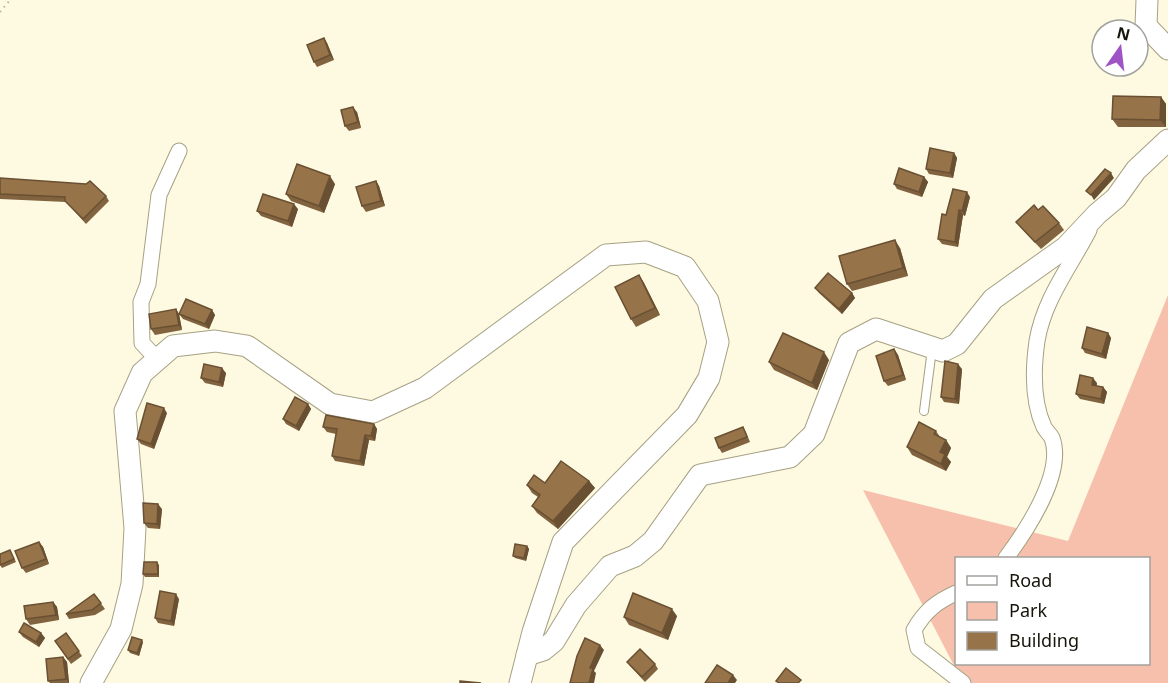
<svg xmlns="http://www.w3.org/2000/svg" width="1168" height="683" font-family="'Noto Sans',sans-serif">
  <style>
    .green { fill: #f7c0ad; fill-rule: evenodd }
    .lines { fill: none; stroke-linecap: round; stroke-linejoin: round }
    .lane-casing { stroke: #a6a184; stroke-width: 10 }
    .street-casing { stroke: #a6a184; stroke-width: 17 }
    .secondary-casing { stroke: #a6a184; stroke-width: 23 }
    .path { stroke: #b9b5a0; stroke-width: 2; stroke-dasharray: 1.5 4.5; stroke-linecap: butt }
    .lane { stroke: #fff; stroke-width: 8 }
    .street { stroke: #fff; stroke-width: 15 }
    .secondary { stroke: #fff; stroke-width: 21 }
    .wall { fill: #81633f }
    .shaded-wall { fill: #695033 }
    .building { fill: #967349; stroke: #695033; stroke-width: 1.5 }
  </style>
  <rect width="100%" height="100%" fill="#fefae1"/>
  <path class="green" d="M 1168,295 L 1168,683 L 963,683 L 863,490 L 1068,541 ZM 956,558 L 1148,558 L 1148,664 L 956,664 Z"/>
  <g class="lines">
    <g class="lane-casing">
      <path id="lane" d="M 924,411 L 932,349"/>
    </g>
    <g class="street-casing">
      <g id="street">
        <path d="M 157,359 L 142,343 L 141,302 L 148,284 L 159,195 L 179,151"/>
        <path d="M 1006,558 C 1026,531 1065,473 1052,438 C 1050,434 1046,431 1044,427 C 1032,401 1033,369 1037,341 C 1044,299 1070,267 1089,230"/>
        <path d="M 956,593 C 936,602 925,611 914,630 L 918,648 L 963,683"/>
      </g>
    </g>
    <g class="secondary-casing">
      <g id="secondary">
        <path d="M 1147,0 L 1146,26 L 1168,49"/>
        <path d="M 527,655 L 543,650 L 554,641 L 576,605 L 610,566 L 635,556 L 653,541 L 700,475 L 790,457 L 814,434 L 849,343 L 876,329 L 943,351 L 957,344 L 993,299 L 1066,247 L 1097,214 L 1116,198 L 1136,170 L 1168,140"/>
        <path d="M 91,683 L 121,629 L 132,584 L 135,528 L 125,411 L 142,373 L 173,346 L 215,341 L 247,346 L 330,404 L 373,412 L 425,388 L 606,255 L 646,252 L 685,267 L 708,301 L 718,342 L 709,378 L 687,415 L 563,542 L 533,632 L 520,683"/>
      </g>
    </g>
    <path class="path" d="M 0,12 L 10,0"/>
    <use href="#lane" class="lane"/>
    <use href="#street" class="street"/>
    <use href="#secondary" class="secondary"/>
  </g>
  <g class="wall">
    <path d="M 324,38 L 327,43 L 334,60 L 317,67 L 314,62 Z"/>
    <path d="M 1161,97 L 1166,104 L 1166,127 L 1118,127 L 1112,119 Z"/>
    <path d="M 357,112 L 361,128 L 349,131 L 345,126 Z"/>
    <path d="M 954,153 L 957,158 L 953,178 L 929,174 L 926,169 Z"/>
    <path d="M 924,177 L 928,182 L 922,197 L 897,189 L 894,184 Z"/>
    <path d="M 0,178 L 106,196 L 109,201 L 86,224 L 66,202 L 0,199 Z"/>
    <path d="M 376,181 L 379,186 L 385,206 L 366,212 L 362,206 Z"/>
    <path d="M 335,184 L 324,213 L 291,201 L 286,194 Z"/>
    <path d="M 970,197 L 965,216 L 963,215 L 958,247 L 942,244 L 938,239 L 946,215 Z"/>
    <path d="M 298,209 L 292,227 L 261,216 L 257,211 Z"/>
    <path d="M 1038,210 L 1059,223 L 1064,230 L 1041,249 L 1022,229 L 1016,222 Z"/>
    <path d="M 900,248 L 908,276 L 852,291 L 847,284 Z"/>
    <path d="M 639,275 L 644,283 L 660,315 L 636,327 L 631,319 Z"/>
    <path d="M 815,288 L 852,293 L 855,298 L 842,314 L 819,293 Z"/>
    <path d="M 176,309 L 179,314 L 182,330 L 155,335 L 151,329 Z"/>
    <path d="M 212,310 L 215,315 L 209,329 L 183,319 L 179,314 Z"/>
    <path d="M 1108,333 L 1111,338 L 1106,359 L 1085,353 L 1082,348 Z"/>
    <path d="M 894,349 L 898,355 L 906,380 L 888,386 L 884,381 Z"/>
    <path d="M 829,360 L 817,390 L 774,370 L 769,362 Z"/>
    <path d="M 962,369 L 959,404 L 944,402 L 941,397 Z"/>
    <path d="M 226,373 L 223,387 L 205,383 L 201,378 Z"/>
    <path d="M 1097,383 L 1096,386 L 1103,387 L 1107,392 L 1104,404 L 1080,399 L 1076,394 Z"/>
    <path d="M 308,404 L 311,409 L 299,431 L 286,424 L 283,419 Z"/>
    <path d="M 167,413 L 154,449 L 141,444 L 137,439 Z"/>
    <path d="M 374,424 L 377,429 L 375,441 L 369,440 L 364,466 L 335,461 L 332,456 L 336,434 L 327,432 L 323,427 Z"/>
    <path d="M 743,427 L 746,432 L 750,442 L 722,453 L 719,448 Z"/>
    <path d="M 936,431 L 940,437 L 946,440 L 951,448 L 947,457 L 951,462 L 946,471 L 912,455 L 907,447 Z"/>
    <path d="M 589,481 L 595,488 L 558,529 L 537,513 L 532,506 L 538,497 L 532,493 L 527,485 L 545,483 Z"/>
    <path d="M 162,509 L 160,529 L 148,528 L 144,523 Z"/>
    <path d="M 39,542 L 43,547 L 49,564 L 26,573 L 22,568 Z"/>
    <path d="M 527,546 L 529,549 L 526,561 L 515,558 L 513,556 Z"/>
    <path d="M 11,552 L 16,562 L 2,568 L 0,565 Z"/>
    <path d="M 159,565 L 159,577 L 145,577 L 143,574 Z"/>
    <path d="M 94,594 L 105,609 L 95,615 L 69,619 L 66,614 Z"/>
    <path d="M 179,599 L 174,626 L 158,623 L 155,618 Z"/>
    <path d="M 53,602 L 57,607 L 59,620 L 30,625 L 26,619 Z"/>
    <path d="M 677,616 L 668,640 L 629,625 L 624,617 Z"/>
    <path d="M 19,632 L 41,633 L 45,638 L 39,647 L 23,637 Z"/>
    <path d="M 66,633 L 82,656 L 71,664 L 55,641 Z"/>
    <path d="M 143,642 L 139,656 L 130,653 L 128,650 Z"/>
    <path d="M 63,657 L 67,662 L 69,683 L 50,683 L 48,681 Z"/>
    <path d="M 627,662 L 655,664 L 658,669 L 645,682 L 631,667 Z"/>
  </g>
  <g class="shaded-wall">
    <path d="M 324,38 L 327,43 L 334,60 L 330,55 Z"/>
    <path d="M 1161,97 L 1166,104 L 1166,127 L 1160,120 Z"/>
    <path d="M 353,107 L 357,112 L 361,128 L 358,122 Z"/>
    <path d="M 954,153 L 957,158 L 953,178 L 950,173 Z"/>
    <path d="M 1111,173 L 1114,178 L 1094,200 L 1091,195 Z"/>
    <path d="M 330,176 L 335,184 L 324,213 L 319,206 Z"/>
    <path d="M 924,177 L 928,182 L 922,197 L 919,192 Z"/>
    <path d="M 376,181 L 379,186 L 385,206 L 381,201 Z"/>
    <path d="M 967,192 L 970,197 L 965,216 L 962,211 Z"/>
    <path d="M 294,204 L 298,209 L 292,227 L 288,221 Z"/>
    <path d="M 959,210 L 963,215 L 958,247 L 955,242 Z"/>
    <path d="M 895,240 L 900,248 L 908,276 L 903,268 Z"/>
    <path d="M 639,275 L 644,283 L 660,315 L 655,308 Z"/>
    <path d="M 852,293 L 855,298 L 842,314 L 839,309 Z"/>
    <path d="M 176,309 L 179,314 L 182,330 L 179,325 Z"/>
    <path d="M 212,310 L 215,315 L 209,329 L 205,324 Z"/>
    <path d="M 1108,333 L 1111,338 L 1106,359 L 1102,354 Z"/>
    <path d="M 894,349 L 898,355 L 906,380 L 903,375 Z"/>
    <path d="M 824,352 L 829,360 L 817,390 L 812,383 Z"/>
    <path d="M 958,364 L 962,369 L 959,404 L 955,399 Z"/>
    <path d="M 222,368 L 226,373 L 223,387 L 219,382 Z"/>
    <path d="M 1093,378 L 1097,383 L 1096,390 L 1092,385 Z"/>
    <path d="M 1103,387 L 1107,392 L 1104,404 L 1101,399 Z"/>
    <path d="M 308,404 L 311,409 L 299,431 L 296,426 Z"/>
    <path d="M 164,408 L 167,413 L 154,449 L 151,444 Z"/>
    <path d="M 374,424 L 377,429 L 375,441 L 371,436 Z"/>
    <path d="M 365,435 L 369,440 L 364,466 L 360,461 Z"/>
    <path d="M 946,440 L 951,448 L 947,457 L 951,462 L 946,471 L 941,464 L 940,452 Z"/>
    <path d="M 589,481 L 595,488 L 558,529 L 553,521 Z"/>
    <path d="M 158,504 L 162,509 L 160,529 L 157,524 Z"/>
    <path d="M 39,542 L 43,547 L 49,564 L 46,559 Z"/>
    <path d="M 527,546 L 529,549 L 526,561 L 524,558 Z"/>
    <path d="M 157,562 L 159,565 L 159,577 L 158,574 Z"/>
    <path d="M 176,594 L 179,599 L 174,626 L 171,621 Z"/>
    <path d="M 53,602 L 57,607 L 59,620 L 56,615 Z"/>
    <path d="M 672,609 L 677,616 L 668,640 L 662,633 Z"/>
    <path d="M 41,633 L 45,638 L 39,647 L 36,642 Z"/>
    <path d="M 142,640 L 143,642 L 139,656 L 137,653 Z"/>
    <path d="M 600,645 L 604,650 L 594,671 L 596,673 L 594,683 L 589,683 L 590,668 Z"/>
    <path d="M 63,657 L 67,662 L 69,683 L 66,679 Z"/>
    <path d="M 733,675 L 737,680 L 735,683 L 728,683 Z"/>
  </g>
  <g class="building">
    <path d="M 324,38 L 330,55 L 314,62 L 307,45 Z"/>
    <path d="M 1113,96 L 1161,97 L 1160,120 L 1112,119 Z"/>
    <path d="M 353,107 L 358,122 L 345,126 L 341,110 Z"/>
    <path d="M 930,148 L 954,153 L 950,173 L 926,169 Z"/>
    <path d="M 297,164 L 330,176 L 319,206 L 286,194 Z"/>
    <path d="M 899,168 L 924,177 L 919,192 L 894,184 Z"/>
    <path d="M 1105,169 L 1111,173 L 1091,195 L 1086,191 Z"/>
    <path d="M 0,178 L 86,184 L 90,181 L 106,196 L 83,219 L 65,201 L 65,197 L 0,194 Z"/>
    <path d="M 376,181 L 381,201 L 362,206 L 356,187 Z"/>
    <path d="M 953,189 L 967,192 L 962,211 L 959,210 L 955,242 L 938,239 L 942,214 L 946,215 Z"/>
    <path d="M 263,194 L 294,204 L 288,221 L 257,211 Z"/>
    <path d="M 1034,205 L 1038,210 L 1043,206 L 1059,223 L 1035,242 L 1016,222 Z"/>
    <path d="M 895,240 L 903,268 L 847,284 L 839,256 Z"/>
    <path d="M 828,273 L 852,293 L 839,309 L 815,288 Z"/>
    <path d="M 639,275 L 655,308 L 631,319 L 615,287 Z"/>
    <path d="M 186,299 L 212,310 L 205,324 L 179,314 Z"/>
    <path d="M 176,309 L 179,325 L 151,329 L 149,314 Z"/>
    <path d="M 1087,327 L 1108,333 L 1102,354 L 1082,348 Z"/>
    <path d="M 783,333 L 824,352 L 812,383 L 769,362 Z"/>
    <path d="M 894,349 L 903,375 L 884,381 L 876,356 Z"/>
    <path d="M 945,361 L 958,364 L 955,399 L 941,397 Z"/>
    <path d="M 204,364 L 222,368 L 219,382 L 201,378 Z"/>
    <path d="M 1080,375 L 1093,378 L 1092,385 L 1103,387 L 1101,399 L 1076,394 Z"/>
    <path d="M 295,397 L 308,404 L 296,426 L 283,419 Z"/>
    <path d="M 147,403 L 164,408 L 151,444 L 137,439 Z"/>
    <path d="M 326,415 L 374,424 L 371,436 L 365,435 L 360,461 L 332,456 L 337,429 L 323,427 Z"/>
    <path d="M 919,422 L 936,431 L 934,434 L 946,440 L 940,452 L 945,454 L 941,464 L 907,447 Z"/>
    <path d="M 743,427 L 747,437 L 719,448 L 715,438 Z"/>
    <path d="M 561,461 L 589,481 L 553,521 L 532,506 L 540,495 L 527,485 L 534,475 L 545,483 Z"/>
    <path d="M 143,503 L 158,504 L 157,524 L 144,523 Z"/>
    <path d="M 39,542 L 46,559 L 22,568 L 15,551 Z"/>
    <path d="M 515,544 L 527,546 L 524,558 L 513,556 Z"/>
    <path d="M 10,550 L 14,559 L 0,565 L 0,554 Z"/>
    <path d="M 144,562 L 157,562 L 158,574 L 143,574 Z"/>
    <path d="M 160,591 L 176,594 L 171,621 L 155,618 Z"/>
    <path d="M 633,593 L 672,609 L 662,633 L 624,617 Z"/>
    <path d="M 94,594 L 101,603 L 92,610 L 66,614 Z"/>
    <path d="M 53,602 L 56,615 L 26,619 L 24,606 Z"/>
    <path d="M 24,623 L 41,633 L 36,642 L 19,632 Z"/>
    <path d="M 66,633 L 79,651 L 68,659 L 55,641 Z"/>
    <path d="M 132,637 L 142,640 L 137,653 L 128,650 Z"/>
    <path d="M 585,638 L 600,645 L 590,668 L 593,668 L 589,683 L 570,683 L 577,656 Z"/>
    <path d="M 640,649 L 655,664 L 642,677 L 627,662 Z"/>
    <path d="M 63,657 L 66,679 L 48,681 L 46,659 Z"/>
    <path d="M 717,665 L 733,675 L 728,683 L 705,683 Z"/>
    <path d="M 786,668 L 801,680 L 798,683 L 779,683 L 776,681 Z"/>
    <path d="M 460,681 L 481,683 L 460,683 Z"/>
  </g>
  <rect x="955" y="557" width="195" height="108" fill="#ffffff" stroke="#a2a19d" stroke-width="1.5"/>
  <rect x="967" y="576" width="30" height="9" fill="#ffffff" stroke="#a2a19d" stroke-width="1.5"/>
  <text x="1009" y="587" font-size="18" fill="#17150a">Road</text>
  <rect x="967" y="602" width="30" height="18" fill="#f7c0ad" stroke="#a2a19d" stroke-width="1.5"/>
  <text x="1009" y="617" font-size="18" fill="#17150a">Park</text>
  <rect x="967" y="632" width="30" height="18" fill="#967349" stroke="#a2a19d" stroke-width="1.5"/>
  <text x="1009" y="647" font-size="18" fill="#17150a">Building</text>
  <g transform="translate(1120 48) rotate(14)"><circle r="28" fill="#ffffff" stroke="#a2a19d" stroke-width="1.5"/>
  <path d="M0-4.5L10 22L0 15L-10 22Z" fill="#9f54c6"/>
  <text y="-9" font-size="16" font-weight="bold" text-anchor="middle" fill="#17150a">N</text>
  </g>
</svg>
